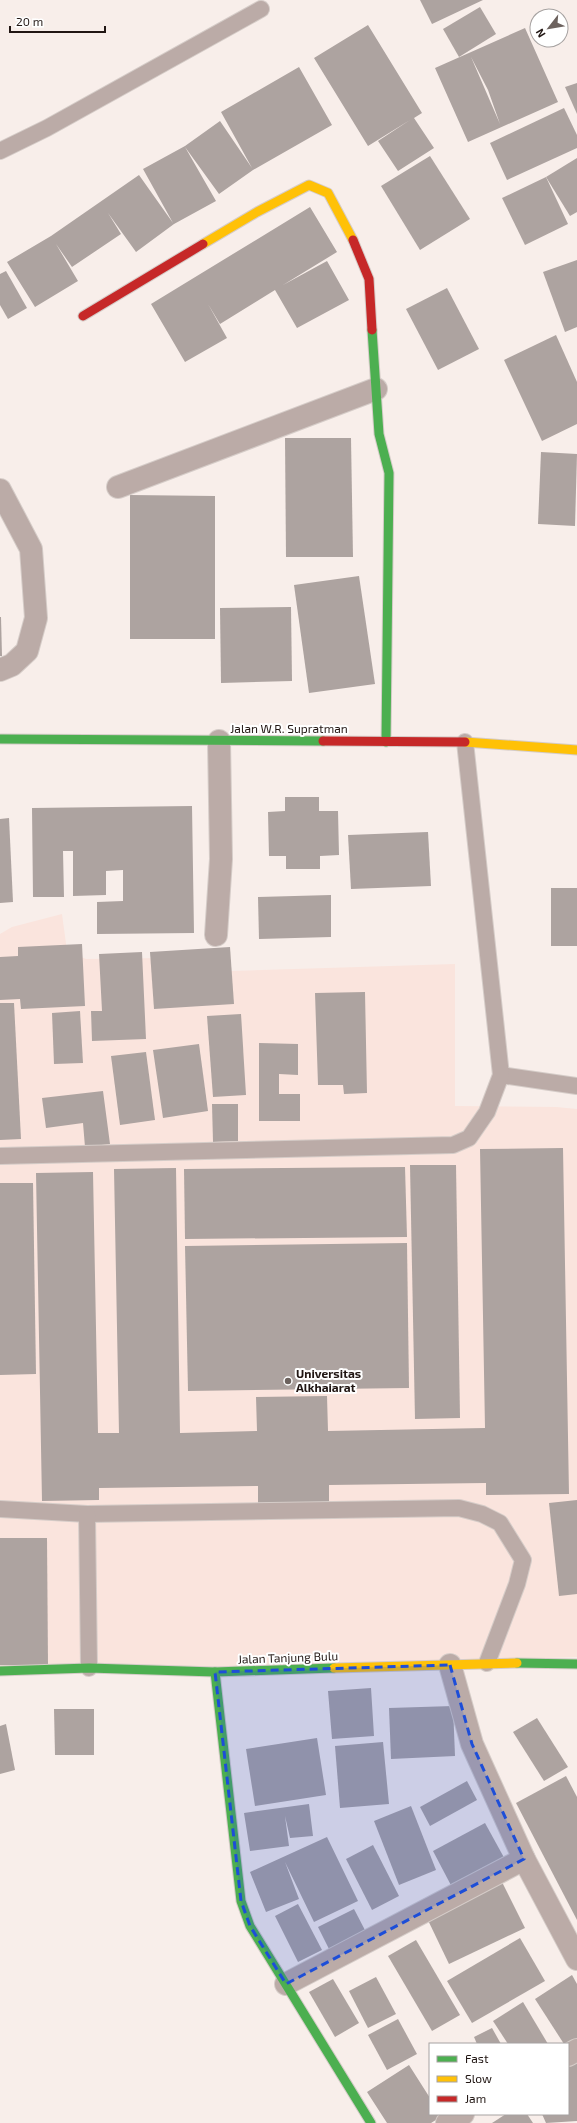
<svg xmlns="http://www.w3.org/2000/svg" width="577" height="2123" font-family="'Exo 2',sans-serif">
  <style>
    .built { fill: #fae4dd }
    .building { fill: #ada3a0; fill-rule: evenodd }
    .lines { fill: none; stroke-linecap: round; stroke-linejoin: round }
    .lane-casing { stroke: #d5ccc8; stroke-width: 18 }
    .street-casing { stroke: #d5ccc8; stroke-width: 24 }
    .fast-casing { stroke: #d5ccc8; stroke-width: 11 }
    .slow-casing { stroke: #d5ccc8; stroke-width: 11 }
    .jam-casing { stroke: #d5ccc8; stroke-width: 11 }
    .lane { stroke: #bbaba7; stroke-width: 16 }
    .street { stroke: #bbaba7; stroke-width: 22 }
    .fast { stroke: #4caf50; stroke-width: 9 }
    .slow { stroke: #ffc107; stroke-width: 9 }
    .jam { stroke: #c62828; stroke-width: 9 }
    .marked { fill: #1d4ed8; fill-opacity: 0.2; stroke: #1d4ed8; stroke-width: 3; stroke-dasharray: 8 5; stroke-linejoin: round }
    .poi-dot { fill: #6c625e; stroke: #fff; stroke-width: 1.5 }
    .labels { text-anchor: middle; stroke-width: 4; stroke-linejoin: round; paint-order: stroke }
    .street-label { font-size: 12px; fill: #211613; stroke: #fff }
    .poi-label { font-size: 12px; font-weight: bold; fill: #211613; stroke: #fff; text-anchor: start }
  </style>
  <rect width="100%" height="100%" fill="#f8eeea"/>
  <path class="built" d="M 62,914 L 67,951 L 86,959 L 230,957 L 230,971 L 455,964 L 455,1106 L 556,1107 L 577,1109 L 577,1657 L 0,1676 L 0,934 L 12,927 Z"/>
  <g class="building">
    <path d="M 420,0 L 483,0 L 432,24 Z"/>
    <path d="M 480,7 L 496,34 L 459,57 L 443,29 Z"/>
    <path d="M 368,25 L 422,113 L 414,118 L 434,148 L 398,171 L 378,141 L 410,120 L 368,146 L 314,58 Z"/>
    <path d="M 525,28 L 558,102 L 468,142 L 435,68 ZM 471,57 L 488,90 L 500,124 Z"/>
    <path d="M 299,67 L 332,125 L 253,170 L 219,194 L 185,147 L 216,201 L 174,224 L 136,252 L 108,213 L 121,234 L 72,267 L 56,244 L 78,281 L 35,307 L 7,262 L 51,236 L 139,175 L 173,223 L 143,169 L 185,146 L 220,121 L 252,168 L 221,112 Z"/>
    <path d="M 577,83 L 577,114 L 565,87 Z"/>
    <path d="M 564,108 L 577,135 L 577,148 L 507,180 L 490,143 Z"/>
    <path d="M 430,156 L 470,219 L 420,250 L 381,186 Z"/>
    <path d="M 577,158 L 577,212 L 570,216 L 546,177 Z"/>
    <path d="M 546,177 L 568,224 L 525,245 L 502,198 Z"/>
    <path d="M 310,207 L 337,252 L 283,285 L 327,261 L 349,300 L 297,328 L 275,290 L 220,324 L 208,304 L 227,338 L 185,362 L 151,304 Z"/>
    <path d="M 577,260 L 577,327 L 565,332 L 543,272 Z"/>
    <path d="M 6,271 L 27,308 L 8,319 L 0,305 L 0,274 Z"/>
    <path d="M 447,288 L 479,349 L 438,370 L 406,309 Z"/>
    <path d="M 556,335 L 577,382 L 577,424 L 542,441 L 504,360 Z"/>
    <path d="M 285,438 L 351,438 L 353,557 L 286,557 Z"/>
    <path d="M 541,452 L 577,454 L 575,526 L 538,524 Z"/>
    <path d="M 130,495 L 215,496 L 215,639 L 130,639 Z"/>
    <path d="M 359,576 L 375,684 L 309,693 L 294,585 Z"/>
    <path d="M 291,607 L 292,681 L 221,683 L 220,608 Z"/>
    <path d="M 0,617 L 1,617 L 2,656 L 0,656 Z"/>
    <path d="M 285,797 L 319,797 L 319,811 L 338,811 L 339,855 L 320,856 L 320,869 L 286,869 L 286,856 L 269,856 L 268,812 L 285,811 Z"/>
    <path d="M 192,806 L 194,933 L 97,934 L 97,902 L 123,901 L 123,870 L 106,871 L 106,895 L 73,896 L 73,851 L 63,851 L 64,897 L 33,897 L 32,808 Z"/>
    <path d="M 9,818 L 13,902 L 0,903 L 0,819 Z"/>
    <path d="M 428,832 L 431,886 L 351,889 L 348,835 Z"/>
    <rect x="551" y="888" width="26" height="58"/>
    <path d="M 331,895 L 331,937 L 259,939 L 258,897 Z"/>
    <path d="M 82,944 L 85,1006 L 21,1009 L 20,999 L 0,1000 L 0,957 L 18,956 L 18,947 Z"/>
    <path d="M 230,947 L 234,1004 L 154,1009 L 150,952 Z"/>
    <path d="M 142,952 L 146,1039 L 92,1041 L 91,1011 L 102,1011 L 99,954 Z"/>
    <path d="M 365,992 L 367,1093 L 344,1094 L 343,1085 L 318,1085 L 315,993 Z"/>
    <path d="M 0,1003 L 14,1003 L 21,1139 L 0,1140 Z"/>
    <path d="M 80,1011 L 83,1063 L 54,1064 L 52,1013 Z"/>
    <path d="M 241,1014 L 246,1095 L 213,1097 L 207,1016 Z"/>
    <path d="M 259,1043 L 298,1044 L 298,1075 L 279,1074 L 279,1094 L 300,1094 L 300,1121 L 259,1121 Z"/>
    <path d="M 199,1044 L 208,1111 L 163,1118 L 153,1050 Z"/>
    <path d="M 146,1052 L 155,1120 L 120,1125 L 111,1056 Z"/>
    <path d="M 103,1091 L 110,1144 L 85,1147 L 83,1123 L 46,1128 L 42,1098 Z"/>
    <path d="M 212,1104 L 238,1104 L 238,1141 L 213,1142 Z"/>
    <path d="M 563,1148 L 569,1494 L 486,1495 L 486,1483 L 329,1485 L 329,1502 L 258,1503 L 258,1486 L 99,1488 L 99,1500 L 42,1501 L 36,1173 L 93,1172 L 98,1433 L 119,1433 L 114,1169 L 176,1168 L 180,1433 L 257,1431 L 256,1397 L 327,1396 L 328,1431 L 485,1428 L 480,1149 Z"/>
    <path d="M 410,1165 L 456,1165 L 460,1418 L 415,1419 Z"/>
    <path d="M 405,1167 L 407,1237 L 185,1239 L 184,1169 Z"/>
    <path d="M 0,1183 L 33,1183 L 36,1374 L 0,1375 Z"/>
    <path d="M 407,1243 L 409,1388 L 188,1391 L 185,1246 Z"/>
    <path d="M 577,1500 L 577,1594 L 559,1596 L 549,1503 Z"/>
    <path d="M 0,1538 L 47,1538 L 48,1665 L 0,1665 Z"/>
    <path d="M 371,1688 L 374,1736 L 332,1739 L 328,1691 Z"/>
    <path d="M 453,1706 L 455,1756 L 391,1759 L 389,1708 Z"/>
    <path d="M 54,1709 L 94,1709 L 94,1755 L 55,1755 Z"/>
    <path d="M 537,1718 L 568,1767 L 544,1781 L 513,1732 Z"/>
    <path d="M 6,1724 L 15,1770 L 0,1774 L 0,1726 Z"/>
    <path d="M 317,1738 L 326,1795 L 255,1806 L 246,1749 Z"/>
    <path d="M 383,1742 L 389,1804 L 340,1808 L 335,1746 Z"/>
    <path d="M 566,1776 L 577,1797 L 577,1920 L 516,1803 Z"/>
    <path d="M 467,1781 L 477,1800 L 430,1826 L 420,1807 Z"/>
    <path d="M 309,1804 L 313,1836 L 290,1838 L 285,1816 L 289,1846 L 250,1851 L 244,1813 Z"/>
    <path d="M 411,1806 L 436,1870 L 399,1885 L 374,1821 Z"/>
    <path d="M 485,1823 L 507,1863 L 454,1891 L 433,1851 Z"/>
    <path d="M 327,1837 L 358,1901 L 314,1922 L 285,1862 L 299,1899 L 266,1912 L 250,1872 Z"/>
    <path d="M 373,1845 L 399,1896 L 372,1910 L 346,1859 Z"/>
    <path d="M 500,1878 L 525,1928 L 449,1964 L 425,1914 Z"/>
    <path d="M 298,1904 L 322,1950 L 298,1962 L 275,1916 Z"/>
    <path d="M 354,1909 L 367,1934 L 331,1953 L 318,1927 Z"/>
    <path d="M 520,1938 L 545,1981 L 472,2023 L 447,1981 Z"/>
    <path d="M 416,1940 L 460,2015 L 432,2031 L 388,1956 Z"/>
    <path d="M 572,1975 L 577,1984 L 577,2042 L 564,2044 L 535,1999 Z"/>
    <path d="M 376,1977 L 396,2014 L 368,2028 L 349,1991 Z"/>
    <path d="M 333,1979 L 359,2023 L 335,2037 L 309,1992 Z"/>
    <path d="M 523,2002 L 548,2044 L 508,2044 L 493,2021 Z"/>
    <path d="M 398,2019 L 417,2054 L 387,2070 L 368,2035 Z"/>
    <path d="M 492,2028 L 501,2044 L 477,2044 L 474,2037 Z"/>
    <path d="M 577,2059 L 577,2121 L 546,2123 L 542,2114 L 568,2114 L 568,2064 Z"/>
    <path d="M 409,2065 L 430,2098 L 430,2114 L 440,2114 L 442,2116 L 431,2123 L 387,2123 L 367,2092 Z"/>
    <path d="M 506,2114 L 527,2114 L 533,2123 L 492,2123 Z"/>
  </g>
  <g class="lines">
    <g class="lane-casing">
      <g id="lane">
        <path d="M 0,151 L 47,128 L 261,9"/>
        <path d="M 501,1075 L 577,1086"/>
        <path d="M 0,1156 L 453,1145 L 469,1138 L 487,1112 L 501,1075 L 465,742"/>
        <path d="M 0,1509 L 87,1514 L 459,1508 L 482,1514 L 500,1523 L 523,1560 L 517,1584 L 487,1663"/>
        <path d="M 87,1514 L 89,1668"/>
      </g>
    </g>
    <g class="street-casing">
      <g id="street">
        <path d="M 118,487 L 376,389"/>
        <path d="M 0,490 L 31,549 L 36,618 L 27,651 L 12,665 L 0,670"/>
        <path d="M 216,935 L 221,859 L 219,741"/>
        <path d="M 450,1665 L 472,1744 L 524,1859 L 577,1959"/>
        <path d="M 286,1984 L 524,1859"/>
        <path d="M 568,2055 L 577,2050"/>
        <path d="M 447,2123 L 463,2114"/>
      </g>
    </g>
    <g class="fast-casing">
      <g id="fast">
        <path d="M 372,330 L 379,434 L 389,473 L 386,742"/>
        <path d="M 0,739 L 323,741"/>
        <path d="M 517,1663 L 577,1664"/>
        <path d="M 0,1671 L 89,1668 L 215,1672 L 334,1668"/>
        <path d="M 215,1672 L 241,1901 L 250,1926 L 371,2123"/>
      </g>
    </g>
    <g class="slow-casing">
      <g id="slow">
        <path d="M 203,244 L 257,212 L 309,185 L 328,193 L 353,240"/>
        <path d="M 465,742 L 577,750"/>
        <path d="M 334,1668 L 517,1663"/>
      </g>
    </g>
    <g class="jam-casing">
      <g id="jam">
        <path d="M 353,240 L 369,279 L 372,330"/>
        <path d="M 83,316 L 203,244"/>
        <path d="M 323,741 L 465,742"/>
      </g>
    </g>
    <use href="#lane" class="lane"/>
    <use href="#street" class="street"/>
    <use href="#fast" class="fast"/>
    <use href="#slow" class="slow"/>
    <use href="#jam" class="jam"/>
  </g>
  <path class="marked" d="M 450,1665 L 472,1744 L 524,1859 L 286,1984 L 250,1926 L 241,1901 L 215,1672 Z"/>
  <circle class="poi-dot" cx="288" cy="1381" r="4"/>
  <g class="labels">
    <g class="street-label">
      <text x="289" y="733">Jalan W.R. Supratman</text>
      <text transform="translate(288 1658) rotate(-2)" y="4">Jalan Tanjung Bulu</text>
    </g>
    <g class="poi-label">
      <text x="296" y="1378">Universitas<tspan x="296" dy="14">Alkhaiarat</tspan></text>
    </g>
  </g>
  <rect x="429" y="2043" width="140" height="72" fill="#ffffff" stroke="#a6a2a1"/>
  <rect x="437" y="2056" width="20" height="6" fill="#4caf50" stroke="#a6a2a1"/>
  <text x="465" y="2063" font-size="12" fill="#211613">Fast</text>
  <rect x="437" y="2076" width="20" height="6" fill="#ffc107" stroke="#a6a2a1"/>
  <text x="465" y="2083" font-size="12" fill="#211613">Slow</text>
  <rect x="437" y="2096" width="20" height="6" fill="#c62828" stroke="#a6a2a1"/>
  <text x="465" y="2103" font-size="12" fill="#211613">Jam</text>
  <g transform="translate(549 28) rotate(239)"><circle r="19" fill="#ffffff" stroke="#a6a2a1"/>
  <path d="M0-3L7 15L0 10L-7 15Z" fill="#6c625e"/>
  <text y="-6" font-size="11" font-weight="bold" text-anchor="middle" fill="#211613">N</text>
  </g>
  <path d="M10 26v6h95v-6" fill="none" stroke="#211613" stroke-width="2"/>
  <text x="16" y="26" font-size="12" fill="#211613" stroke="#ffffff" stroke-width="3" paint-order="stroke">20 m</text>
</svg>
